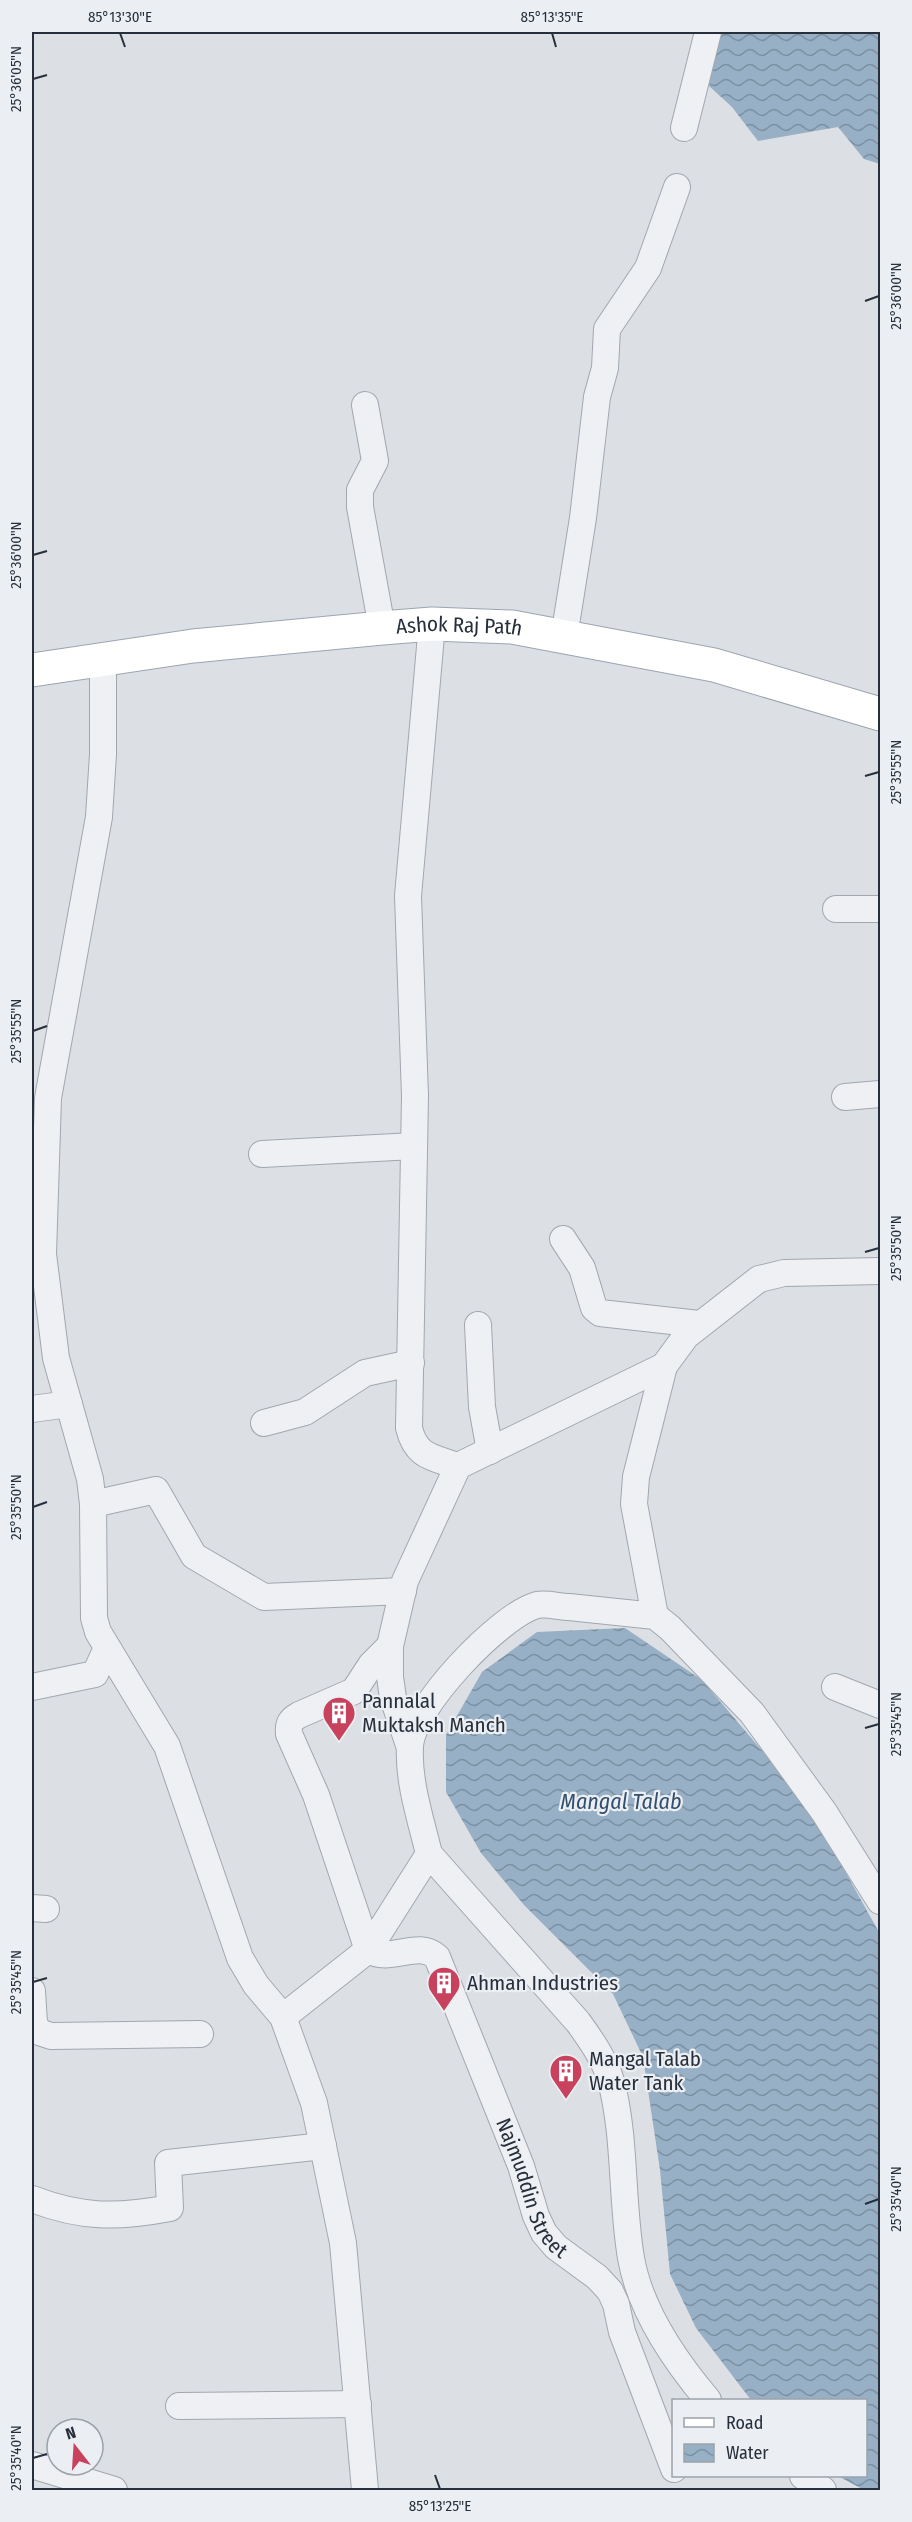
<svg xmlns="http://www.w3.org/2000/svg" width="912" height="2522" font-family="'Fira Sans Condensed',sans-serif">
  <style>
    .water { fill: url(#water-waves) }
    .lines { fill: none; stroke-linecap: round; stroke-linejoin: round }
    .minor-casing { stroke: #a2a7af; stroke-width: 28 }
    .major-casing { stroke: #9ba5b1; stroke-width: 35 }
    .minor { stroke: #eef0f4; stroke-width: 26 }
    .major { stroke: #fff; stroke-width: 33 }
    .ticks { fill: none; stroke: #262f3b; stroke-width: 2 }
    .labels { text-anchor: middle; stroke-width: 4.5; stroke-linejoin: round; paint-order: stroke }
    .street-label { font-size: 21px; fill: #262f3b; stroke: #ebeff3 }
    .poi-label { font-size: 21px; fill: #262f3b; stroke: #ebeff3; text-anchor: start }
    .water-label { font-size: 22px; font-style: italic; fill: #324f6d; stroke: #ebeff3 }
    .neatline { fill: none; stroke: #262f3b; stroke-width: 2 }
    .ticks-label { font-size: 15px; text-anchor: middle; fill: #262f3b }
  </style>
  <defs>
    <pattern id="water-waves" width="16" height="10" patternUnits="userSpaceOnUse" patternTransform="scale(1.5)"><rect width="16" height="10" fill="#97b0c5"/><path d="M0 5q4-4 8 0t8 0" fill="none" stroke="#7b90a1"/></pattern>
  </defs>
  <rect width="100%" height="100%" fill="#dce0e5"/>
  <g class="water">
    <path d="M 719,32 L 880,32 L 880,164 L 864,159 L 838,127 L 758,141 L 732,107 L 709,86 Z"/>
    <path d="M 625,1628 L 702,1680 L 808,1805 L 880,1934 L 880,2490 L 864,2490 L 838,2476 L 866,2476 L 866,2400 L 751,2400 L 696,2328 L 670,2274 L 660,2170 L 643,2057 L 613,1994 L 524,1905 L 481,1853 L 446,1792 L 446,1735 L 482,1672 L 537,1632 Z"/>
  </g>
  <g class="lines">
    <g class="minor-casing">
      <g id="minor">
        <path d="M 684,128 L 708,32"/>
        <path d="M 365,405 L 375,461 L 360,490 L 360,507 L 382,628"/>
        <path d="M 432,624 L 408,896 L 415,1096 L 409,1428 C 416,1457 432,1457 458,1466"/>
        <path d="M 564,637 L 583,518 L 597,397 L 605,368 L 607,329 L 648,268 L 677,187"/>
        <path d="M 103,659 L 103,754 L 99,817 L 48,1098 L 43,1254 L 56,1358 L 90,1479 L 93,1504 L 94,1618 L 98,1632 L 167,1746 L 240,1958 L 256,1985 L 283,2017 L 314,2103 L 343,2243 L 365,2490"/>
        <path d="M 836,909 L 880,909"/>
        <path d="M 845,1097 L 880,1094"/>
        <path d="M 262,1154 L 414,1146"/>
        <path d="M 563,1239 L 582,1268 L 594,1308 L 600,1313 L 699,1324"/>
        <path d="M 478,1325 L 482,1407 L 490,1451"/>
        <path d="M 32,1409 L 69,1404"/>
        <path d="M 264,1423 L 305,1412 L 365,1373 L 411,1363"/>
        <path d="M 93,1504 L 156,1490 L 194,1556 L 264,1597 L 403,1591"/>
        <path d="M 655,1616 L 634,1504 L 636,1477 L 664,1366 L 686,1336 L 759,1279 L 784,1273 L 880,1271"/>
        <path d="M 32,1687 L 95,1674 L 107,1648"/>
        <path d="M 835,1687 L 880,1705"/>
        <path d="M 409,1745 L 393,1698 L 390,1677 L 390,1646 L 405,1581 L 458,1466 L 664,1366"/>
        <path d="M 429,1854 L 578,2022 C 591,2040 605,2060 611,2081 C 626,2139 621,2199 631,2258 C 640,2310 675,2361 708,2400"/>
        <path d="M 32,1908 L 46,1909"/>
        <path id="s1" d="M 368,1950 C 391,1964 418,1939 437,1957 L 521,2166 L 536,2216 L 544,2233 L 556,2247 L 597,2277 L 610,2291 L 616,2304 L 622,2332 L 674,2469"/>
        <path d="M 368,1950 L 316,1795 L 289,1734 C 288,1724 290,1720 299,1715 L 354,1691 L 371,1665 L 390,1646"/>
        <path d="M 32,1991 L 34,2023 L 39,2032 L 51,2036 L 200,2034"/>
        <path d="M 283,2017 L 368,1950 L 429,1854 C 421,1820 408,1782 410,1747 C 411,1708 500,1615 537,1605 C 547,1603 560,1607 569,1607 C 598,1610 627,1613 655,1616 L 670,1628 L 752,1713 L 824,1812 L 880,1901"/>
        <path d="M 32,2199 C 82,2218 117,2218 170,2208 L 168,2163 L 323,2146"/>
        <path d="M 179,2406 L 358,2404"/>
        <path d="M 32,2465 L 114,2490"/>
        <path d="M 803,2476 L 823,2490"/>
      </g>
    </g>
    <g class="major-casing">
      <g id="major">
        <path id="s2" d="M 32,670 L 193,646 L 382,628 L 432,624 L 512,627 L 714,665 L 880,714"/>
      </g>
    </g>
    <use href="#minor" class="minor"/>
    <use href="#major" class="major"/>
  </g>
  <path class="ticks" d="M 120,33 L 125,47M 552,33 L 556,47M 33,79 L 47,75M 865,301 L 879,296M 33,555 L 47,551M 865,776 L 879,772M 33,1031 L 47,1026M 865,1252 L 879,1248M 33,1507 L 47,1502M 865,1728 L 879,1724M 33,1982 L 47,1978M 865,2204 L 879,2199M 33,2458 L 47,2454M 435,2475 L 440,2489"/>
  <defs>
    <g id="building-pin" transform="scale(1.725)"><path d="M0 17L-7.5 6A9.5 9.5 0 1 1 7.5 6Z" fill="#c9425d" stroke="#ebeff3"/><path d="M-4-6H4V6H1V3H-1V6H-4ZM-2.5-4.3h1.7v1.8h-1.7ZM.8-4.3h1.7v1.8H.8ZM-2.5-1h1.7V.8h-1.7ZM.8-1h1.7V.8H.8Z" fill="#fff"/></g>
  </defs>
  <g fill-rule="evenodd">
    <use href="#building-pin" x="339" y="1713"/>
    <use href="#building-pin" x="444" y="1983"/>
    <use href="#building-pin" x="566" y="2071"/>
  </g>
  <g class="labels">
    <g class="street-label">
      <text dy="7" stroke="none"><textPath href="#s2" startOffset="430">Ashok Raj Path</textPath></text>
      <text dy="7" stroke="none"><textPath href="#s1" startOffset="322">Najmuddin Street</textPath></text>
    </g>
    <g class="poi-label">
      <text x="362" y="1708">Pannalal<tspan x="362" dy="24">Muktaksh Manch</tspan></text>
      <text x="467" y="1990">Ahman Industries</text>
      <text x="589" y="2066">Mangal Talab<tspan x="589" dy="24">Water Tank</tspan></text>
    </g>
    <g class="water-label">
      <text x="621" y="1809">Mangal Talab</text>
    </g>
  </g>
  <rect width="912" height="2522" fill="none" stroke="#ebeff3" stroke-width="66"/>
  <rect x="672" y="2399" width="195" height="78" fill="#ebeff3" stroke="#9ca2a9" stroke-width="1.5"/>
  <rect x="684" y="2418" width="30" height="9" fill="#ffffff" stroke="#9ca2a9" stroke-width="1.5"/>
  <text x="726" y="2429" font-size="18" fill="#262f3b">Road</text>
  <rect x="684" y="2444" width="30" height="18" fill="url(#water-waves)" stroke="#9ca2a9" stroke-width="1.5"/>
  <text x="726" y="2459" font-size="18" fill="#262f3b">Water</text>
  <g transform="translate(75 2447) rotate(343)"><circle r="28" fill="#ebeff3" stroke="#9ca2a9" stroke-width="1.5"/>
  <path d="M0-4.5L10 22L0 15L-10 22Z" fill="#c9425d"/>
  <text y="-9" font-size="16" font-weight="bold" text-anchor="middle" fill="#262f3b">N</text>
  </g>
  <rect x="33" y="33" width="846" height="2456" class="neatline"/>
  <g class="ticks-label">
    <text x="120" y="22">85°13'30"E</text>
    <text x="552" y="22">85°13'35"E</text>
    <text transform="translate(16 79) rotate(-90)" y="5">25°36'05"N</text>
    <text transform="translate(896 296) rotate(-90)" y="5">25°36'00"N</text>
    <text transform="translate(16 555) rotate(-90)" y="5">25°36'00"N</text>
    <text transform="translate(896 772) rotate(-90)" y="5">25°35'55"N</text>
    <text transform="translate(16 1031) rotate(-90)" y="5">25°35'55"N</text>
    <text transform="translate(896 1248) rotate(-90)" y="5">25°35'50"N</text>
    <text transform="translate(16 1507) rotate(-90)" y="5">25°35'50"N</text>
    <text transform="translate(896 1724) rotate(-90)" y="5">25°35'45"N</text>
    <text transform="translate(16 1982) rotate(-90)" y="5">25°35'45"N</text>
    <text transform="translate(896 2199) rotate(-90)" y="5">25°35'40"N</text>
    <text transform="translate(16 2458) rotate(-90)" y="5">25°35'40"N</text>
    <text x="440" y="2511">85°13'25"E</text>
  </g>
</svg>
